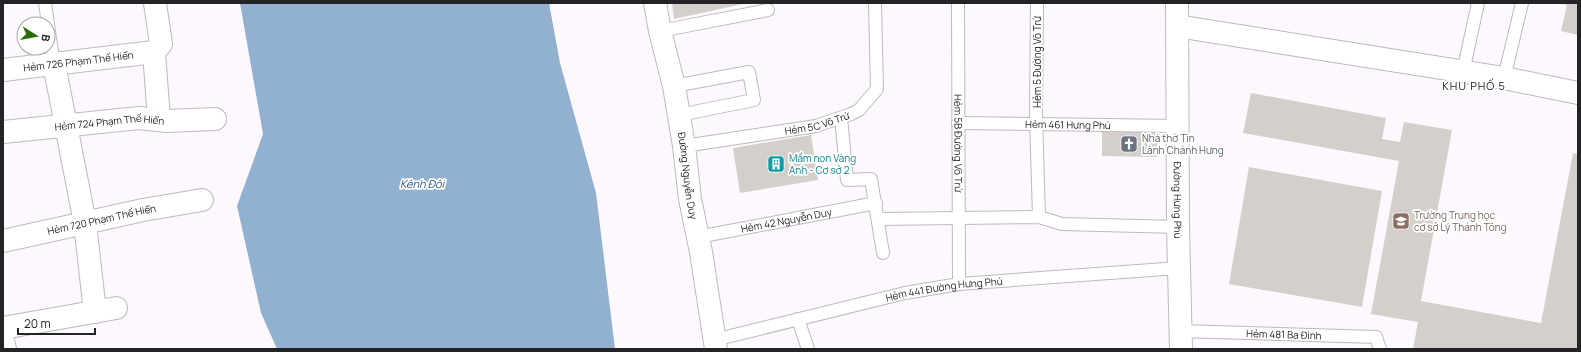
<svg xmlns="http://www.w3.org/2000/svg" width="1581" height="352" font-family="Manrope,sans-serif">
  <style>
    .water { fill: #92b1d0 }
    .building { fill: #d4cfca }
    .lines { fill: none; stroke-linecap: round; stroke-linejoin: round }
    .lane-casing { stroke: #beb9be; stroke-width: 14 }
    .street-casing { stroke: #beb9be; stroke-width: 24 }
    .secondary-casing { stroke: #beb9be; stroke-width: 24 }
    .lane { stroke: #fff; stroke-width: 12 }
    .street { stroke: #fff; stroke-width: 22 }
    .secondary { stroke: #fff; stroke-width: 22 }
    .labels { text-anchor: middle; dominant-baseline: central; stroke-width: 3.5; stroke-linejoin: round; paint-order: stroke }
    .street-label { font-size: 10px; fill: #242325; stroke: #fff }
    .worship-label { font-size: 10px; fill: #5b616d; stroke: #fff; text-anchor: start }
    .culture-label { font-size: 10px; fill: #0d838f; stroke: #fff; text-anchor: start }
    .education-label { font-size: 10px; fill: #785e54; stroke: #fff; text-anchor: start }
    .neighbourhood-label { font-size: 11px; letter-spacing: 1px; fill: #242325; stroke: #fff }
    .water-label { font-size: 11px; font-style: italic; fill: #2d5b85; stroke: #fff }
  </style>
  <rect width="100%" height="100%" fill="#fdf8fd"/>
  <!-- water -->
  <polygon class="water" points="240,3 549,3 560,63 596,193 615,349 277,349 261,313 237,206 263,134"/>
  <!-- building -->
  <g class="building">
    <polygon points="672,3 743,3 743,4 674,19"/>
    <polygon points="1560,3 1578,3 1578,35 1561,31 1567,5"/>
    <polygon points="1251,93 1386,118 1382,139 1400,142 1404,122 1452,130 1421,301 1541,323 1573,153 1578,154 1578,349 1413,349 1418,322 1371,314 1399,161 1243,133"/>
    <polygon points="1102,130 1157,131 1157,157 1102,156"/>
    <polygon points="811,135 818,180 740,193 733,148"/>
    <polygon points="1249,167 1382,191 1362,307 1229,284"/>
  </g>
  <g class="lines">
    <defs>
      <g id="lane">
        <polyline points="45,3 48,24"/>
        <path id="s1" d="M958,3L959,284"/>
        <polyline points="1037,3 1036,117 1039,217"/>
        <polyline points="48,25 54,64"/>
        <polyline points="660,31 768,10"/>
        <polyline points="1463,72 1478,3"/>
        <polyline points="1504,78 1522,3"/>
        <polyline points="674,86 749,72 754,100 679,115"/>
        <polyline points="841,118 847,180 871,179 883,253"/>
        <path id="s2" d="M958,123L1177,126"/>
        <path id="s3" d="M684,146L816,126L851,114L859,110L877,89L875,3"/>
        <polyline points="878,219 1039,217 1062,224 1178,227"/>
        <path id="s4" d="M698,237L876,203"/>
        <polyline points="798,319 808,349"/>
        <path id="s5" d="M1180,331L1376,337L1380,349"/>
        <path id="s6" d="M714,340L905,293L959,284L1179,268"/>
      </g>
      <g id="street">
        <polyline points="155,3 161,44 154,52 159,120"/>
        <polyline points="1177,26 1504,78 1578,93"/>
        <polyline points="54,64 85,223 95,312"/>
        <path id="s7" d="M3,70L154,52"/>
        <path id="s8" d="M3,132L139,118L166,121L215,119"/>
        <path id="s9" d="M3,241L143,210L202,200"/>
        <polyline points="3,328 116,308"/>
      </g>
      <g id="secondary">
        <path id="s10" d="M655,3L660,31L674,86L684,146L690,199L701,252L716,349"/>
        <path id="s11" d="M1177,3L1178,227L1181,349"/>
        <polyline points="3,340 5,349"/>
      </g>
    </defs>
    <!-- lane casing -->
    <use href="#lane" class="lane-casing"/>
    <!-- street casing -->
    <use href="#street" class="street-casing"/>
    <!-- secondary casing -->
    <use href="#secondary" class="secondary-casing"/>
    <!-- lane -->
    <use href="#lane" class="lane"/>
    <!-- street -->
    <use href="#street" class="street"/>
    <!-- secondary -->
    <use href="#secondary" class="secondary"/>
  </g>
  <!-- icons -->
  <defs>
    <symbol id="church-square" viewBox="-11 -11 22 22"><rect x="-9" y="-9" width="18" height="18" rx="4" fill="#6b7280" stroke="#fff"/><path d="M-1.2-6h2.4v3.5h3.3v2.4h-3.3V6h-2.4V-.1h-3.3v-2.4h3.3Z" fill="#fff"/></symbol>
    <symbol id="building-square" viewBox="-11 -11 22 22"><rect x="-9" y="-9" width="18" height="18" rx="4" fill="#0f9aa8" stroke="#fff"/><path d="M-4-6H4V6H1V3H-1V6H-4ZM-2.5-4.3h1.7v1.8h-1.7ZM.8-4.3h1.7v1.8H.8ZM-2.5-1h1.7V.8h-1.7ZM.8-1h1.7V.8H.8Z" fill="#fff"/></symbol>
    <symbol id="school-square" viewBox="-11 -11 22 22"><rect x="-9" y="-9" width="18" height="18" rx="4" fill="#8d6e63" stroke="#fff"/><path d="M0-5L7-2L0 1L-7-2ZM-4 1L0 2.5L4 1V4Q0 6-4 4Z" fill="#fff"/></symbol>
  </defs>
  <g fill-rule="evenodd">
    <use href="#church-square" x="1119" y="134" width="20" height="20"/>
    <use href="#building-square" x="766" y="154" width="20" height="20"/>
    <use href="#school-square" x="1391" y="211" width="20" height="20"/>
  </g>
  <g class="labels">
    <!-- street labels -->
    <g class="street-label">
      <text stroke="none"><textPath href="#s7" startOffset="76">Hẻm 726 Phạm Thế Hiển</textPath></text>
      <text transform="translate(1037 62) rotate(-90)">Hẻm 5 Đường Võ Trứ</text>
      <text stroke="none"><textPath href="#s3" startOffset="135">Hẻm 5C Võ Trứ</textPath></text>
      <text stroke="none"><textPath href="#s8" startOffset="107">Hẻm 724 Phạm Thế Hiển</textPath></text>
      <text stroke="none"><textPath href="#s2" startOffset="110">Hẻm 461 Hưng Phú</textPath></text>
      <text stroke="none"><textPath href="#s1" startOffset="140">Hẻm 5B Đường Võ Trứ</textPath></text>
      <text stroke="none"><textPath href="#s10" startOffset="176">Đường Nguyễn Duy</textPath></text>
      <text stroke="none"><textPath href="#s11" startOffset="197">Đường Hưng Phú</textPath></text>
      <text stroke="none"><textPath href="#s9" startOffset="101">Hẻm 720 Phạm Thế Hiển</textPath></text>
      <text stroke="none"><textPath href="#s4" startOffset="90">Hẻm 42 Nguyễn Duy</textPath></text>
      <text stroke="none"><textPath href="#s6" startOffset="236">Hẻm 441 Đường Hưng Phú</textPath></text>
      <text stroke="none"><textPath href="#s5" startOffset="104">Hẻm 481 Ba Đình</textPath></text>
    </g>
    <!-- worship labels -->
    <g class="worship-label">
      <text x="1142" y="138">Nhà thờ Tin<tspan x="1142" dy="12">Lành Chánh Hưng</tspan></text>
    </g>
    <!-- culture labels -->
    <g class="culture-label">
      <text x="789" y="158">Mầm non Vàng<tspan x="789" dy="12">Anh - Cơ sở 2</tspan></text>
    </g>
    <!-- education labels -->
    <g class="education-label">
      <text x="1414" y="215">Trường Trung học<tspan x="1414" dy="12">cơ sở Lý Thánh Tông</tspan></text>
    </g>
    <!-- neighbourhood labels -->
    <g class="neighbourhood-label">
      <text x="1474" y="85">KHU PHỐ 5</text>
    </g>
    <!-- water labels -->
    <g class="water-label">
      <text x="422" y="183">Kênh Đôi</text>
    </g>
  </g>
  <!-- border -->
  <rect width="1581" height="352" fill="none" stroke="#242325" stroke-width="8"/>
  <!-- north arrow -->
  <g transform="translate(36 36) rotate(101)"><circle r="19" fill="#ffffff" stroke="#a7a7a8"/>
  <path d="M0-3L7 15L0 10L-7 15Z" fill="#286c03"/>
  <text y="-6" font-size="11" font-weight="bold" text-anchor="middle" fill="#242325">B</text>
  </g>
  <!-- scale -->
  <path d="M18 328v6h77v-6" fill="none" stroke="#242325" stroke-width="2"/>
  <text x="24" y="328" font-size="12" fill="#242325" stroke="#ffffff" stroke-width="3" paint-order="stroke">20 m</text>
</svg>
